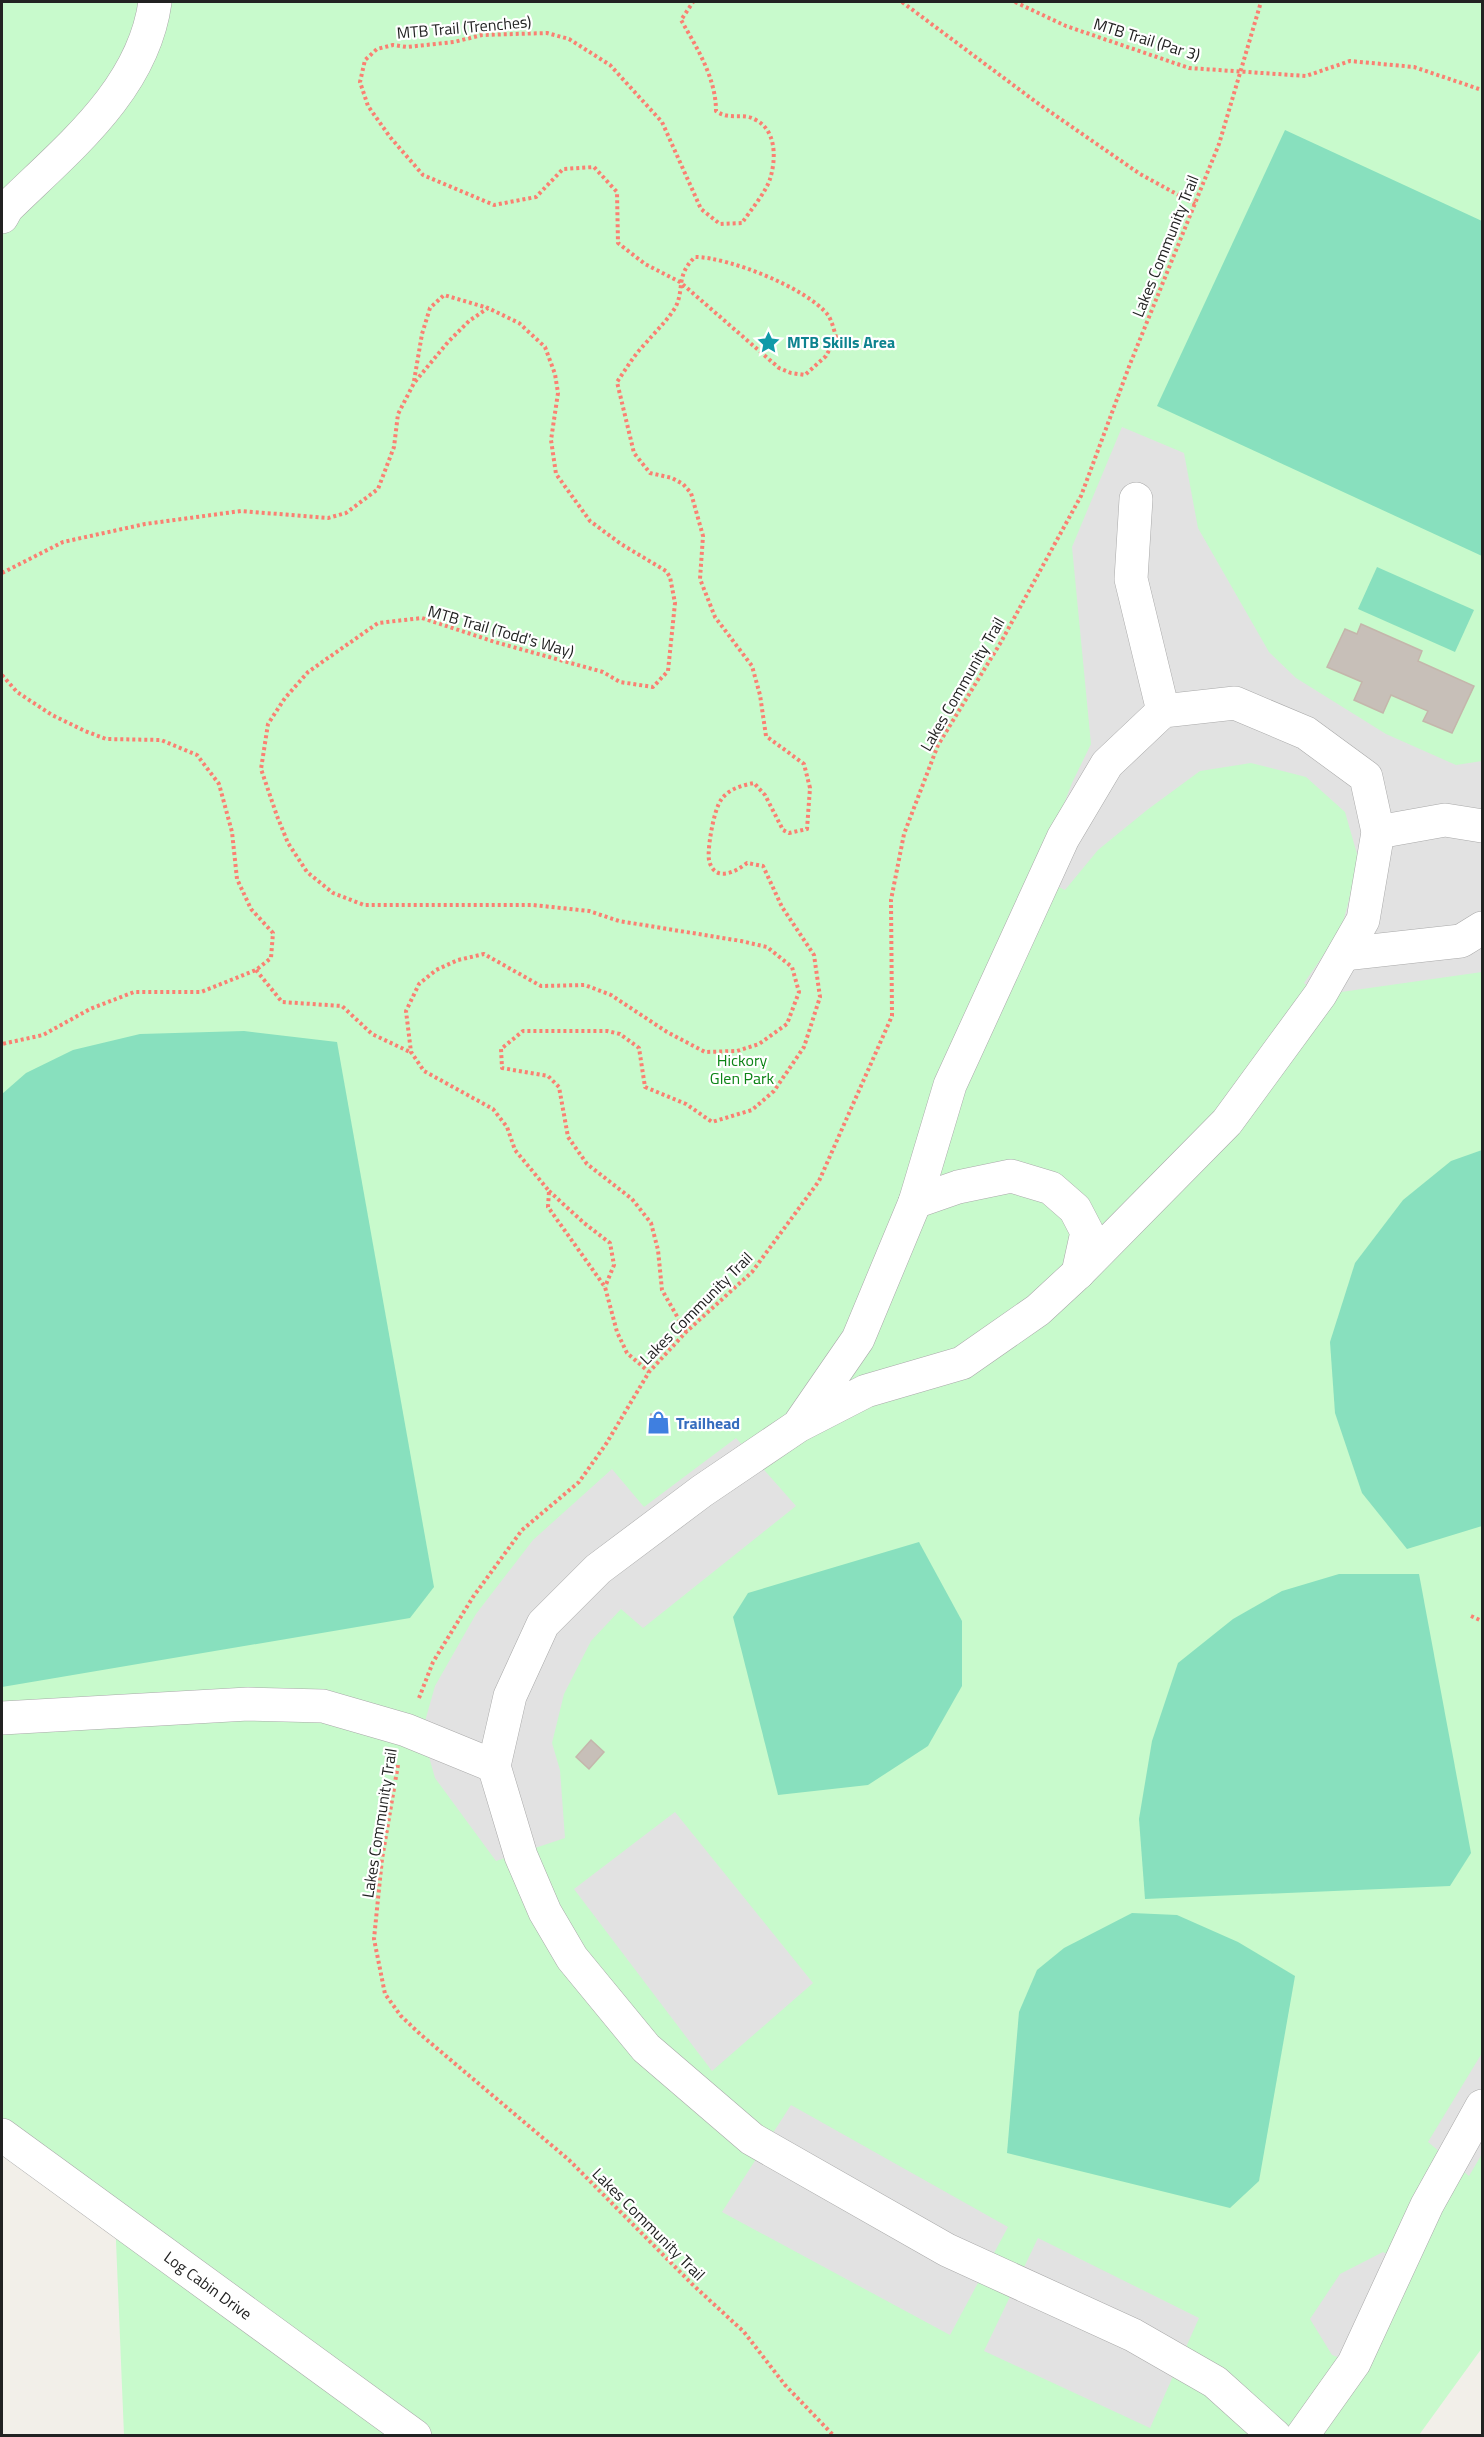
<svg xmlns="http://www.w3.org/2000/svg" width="1484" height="2437" font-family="'Titillium Web',sans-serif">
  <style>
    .park { fill: #c8facc }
    .pitch { fill: #88e0be }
    .parking { fill: #e2e2e2 }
    .building { fill: #c7bfb8; stroke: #c4b6ab; stroke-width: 1.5 }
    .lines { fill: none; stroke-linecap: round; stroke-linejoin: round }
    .minor-casing { stroke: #a9a9a9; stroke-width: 34 }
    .path { stroke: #fa8072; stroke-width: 4; stroke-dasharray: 3 3; stroke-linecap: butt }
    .minor { stroke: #fff; stroke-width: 33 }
    .labels { text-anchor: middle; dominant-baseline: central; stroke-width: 4.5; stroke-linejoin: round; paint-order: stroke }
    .street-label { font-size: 16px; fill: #222; stroke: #fff }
    .culture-label { font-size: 16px; font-weight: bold; fill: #0d838f; stroke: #fff; text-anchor: start }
    .park-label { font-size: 16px; fill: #0c8416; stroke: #fff }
    .shop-label { font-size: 16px; font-weight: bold; fill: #366cbe; stroke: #fff; text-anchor: start }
  </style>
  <rect width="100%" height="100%" fill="#f2efe9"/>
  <!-- park -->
  <polygon class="park" points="2,2 1482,2 1482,2348 1419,2435 124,2435 115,2217 2,2137"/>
  <!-- pitch -->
  <g class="pitch">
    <polygon points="1285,130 1482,221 1482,556 1157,406"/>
    <polygon points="1377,567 1474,610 1455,652 1358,609"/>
    <polygon points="244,1031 337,1042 434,1587 410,1618 2,1687 2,1094 26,1073 73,1050 140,1034"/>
    <polygon points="1482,1150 1482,1526 1407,1549 1362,1493 1335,1413 1330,1342 1355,1263 1403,1200 1451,1161"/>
    <polygon points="919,1542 962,1621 962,1686 928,1746 868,1785 778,1795 733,1617 748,1593"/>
    <polygon points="1339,1574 1419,1574 1471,1853 1450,1886 1145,1899 1139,1819 1152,1741 1178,1663 1233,1619 1282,1591"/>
    <polygon points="1132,1913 1177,1915 1238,1942 1295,1976 1259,2181 1230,2208 1007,2153 1019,2012 1037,1970 1064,1948"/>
  </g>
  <!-- parking -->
  <g class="parking">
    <polygon points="1122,427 1184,453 1198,528 1269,652 1296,678 1386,734 1456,765 1482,761 1482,972 1320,995 1304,983 1341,930 1359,861 1345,812 1306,777 1251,763 1200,771 1147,810 1098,850 1065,890 1036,876 1072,783 1091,744 1072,547"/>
    <polygon points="736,1438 796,1506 643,1628 621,1609 591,1641 564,1694 552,1743 560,1770 565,1838 496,1861 435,1778 422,1732 435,1686 476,1614 533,1540 612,1469 644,1507"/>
    <polygon points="675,1812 813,1983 712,2071 574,1889"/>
    <polygon points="1482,2053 1482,2154 1469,2176 1428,2142"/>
    <polygon points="791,2105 1008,2227 950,2335 722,2212"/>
    <polygon points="1038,2238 1199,2318 1150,2428 984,2351"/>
    <polygon points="1383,2252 1401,2262 1354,2363 1332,2355 1310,2319 1340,2274"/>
  </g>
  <!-- building -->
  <g class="building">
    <polygon points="1361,624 1422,651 1418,661 1474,686 1452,733 1423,721 1428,711 1391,695 1383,713 1354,700 1362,682 1327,667 1345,629 1357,634"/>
    <polygon points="651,1414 669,1419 665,1431 648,1427"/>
    <polygon points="591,1740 604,1752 589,1769 576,1757"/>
  </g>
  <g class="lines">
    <defs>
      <g id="minor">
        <path d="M2,217L7,208C67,149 143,90 155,2"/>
        <polyline points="1136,499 1131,579 1163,711"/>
        <polyline points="1378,832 1445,820 1482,826"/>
        <polyline points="1344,954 1461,941 1482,928"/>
        <polyline points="915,1202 958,1187 1011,1176 1051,1188 1075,1209 1087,1232 1078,1273"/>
        <polyline points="798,1426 858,1339 915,1202 950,1085 1063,838 1107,764 1163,711 1235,703 1306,733 1366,777 1378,832 1363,920 1320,995 1227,1122 1078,1273 1038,1310 962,1363 866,1391 798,1426 702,1491 598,1569 543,1624 510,1696 494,1766 521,1856 545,1912 572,1958 646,2048 752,2139 947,2250 1133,2335 1215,2382 1275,2436"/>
        <polyline points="2,1718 248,1704 323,1706 406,1730 494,1766"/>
        <path id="s1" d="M2,2135L415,2436"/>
        <polyline points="1302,2436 1354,2363 1427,2205 1482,2106"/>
      </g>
    </defs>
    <!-- minor casing -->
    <use href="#minor" class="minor-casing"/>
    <!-- path -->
    <g class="path">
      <polyline points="902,2 1036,102 1140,174 1195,204"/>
      <polyline points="1015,2 1066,26 1189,68 1306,76 1350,61 1414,67 1482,90"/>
      <polyline points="414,381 422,334 430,308 444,295 488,308"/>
      <polyline points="2,573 63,542 145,524 241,511 328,518 346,513 378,489 394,447 398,414 414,383 448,342 469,321 488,308 519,323 545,347 555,374 558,393 551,440 556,474 590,521 621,544 666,571 670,577 675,603 668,671 653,687 620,682 603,672 495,642 422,618 378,623 308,672 285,698 268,724 261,769 277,816 288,843 307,872 333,893 364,905 533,905 589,911 619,921 741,941 767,947 792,967 799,992 787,1024 759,1044 737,1051 705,1052 667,1032 611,995 585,985 541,986 484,954 458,960 436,970 419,984 406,1011 411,1052 424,1071 493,1109 507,1127 515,1150 549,1191 548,1207 605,1287 617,1332 627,1353 649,1372"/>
      <polyline points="2,675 17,692 52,715 85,731 106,739 161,740 197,755 219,784 232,832 237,879 251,909 273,933 271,958 256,970 201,992 134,992 90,1009 43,1035 2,1044"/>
      <polyline points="256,970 282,1002 342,1006 372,1034 410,1052"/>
      <polyline points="549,1191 584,1223 610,1243 614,1265 605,1287"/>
      <path d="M686,1332L662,1290L658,1250L651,1223L632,1199L587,1164L568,1137L559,1087L548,1076L502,1068L501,1049L523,1031H607L620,1034L639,1048L645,1087L686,1104L712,1122L752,1110L774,1091L804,1047L820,997L814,955L782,907L763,866L747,863C736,872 714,883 709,860C707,849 714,809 721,800C728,789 743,785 754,783L765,795L783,830L789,833L807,829L810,788L804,764L766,736L760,695L752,666L715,617L700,579L703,536L691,493L683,484L672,478L650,473L634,453L617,382C626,369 634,355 645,344C655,332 666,322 675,308C685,290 675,276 695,257C728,257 807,288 828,315C832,321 834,330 836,337L826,356L805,375L791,373L779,368L680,282L645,264L618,243L617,192L594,167L563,169L536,197L494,205L423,175L390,137L368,106L360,82L365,60L377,49L393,45L407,47L454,42L482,35L547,33L569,39L610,65L662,122L701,209L720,224L742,223C750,211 766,192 770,179C776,160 777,131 756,120C743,112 730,121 716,111C716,78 697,48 681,20L693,2"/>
      <polyline points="1471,1616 1482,1621"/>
      <polyline points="419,1698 433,1662 473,1597 522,1530 579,1482 606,1444 649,1372 686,1332 752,1272 819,1181 892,1016 891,900 904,834 938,745 1001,642 1081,496 1130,364 1219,144 1261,2"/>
      <polyline points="398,1765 382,1859 374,1939 385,1994 401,2016 420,2034 569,2160 692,2284 744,2332 785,2385 834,2436"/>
    </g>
    <!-- minor -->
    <use href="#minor" class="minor"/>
  </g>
  <!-- icons -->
  <defs>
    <symbol id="sight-bare" viewBox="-9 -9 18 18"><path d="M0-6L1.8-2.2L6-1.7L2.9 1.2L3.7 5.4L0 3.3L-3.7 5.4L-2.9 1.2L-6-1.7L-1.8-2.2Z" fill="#0f9aa8" stroke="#fff" stroke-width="2.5" paint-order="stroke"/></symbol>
    <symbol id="shop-bare" viewBox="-9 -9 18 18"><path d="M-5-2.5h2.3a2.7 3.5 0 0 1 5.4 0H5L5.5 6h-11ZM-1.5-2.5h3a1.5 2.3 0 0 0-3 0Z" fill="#3f7fe0" stroke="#fff" stroke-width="2.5" paint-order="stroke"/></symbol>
  </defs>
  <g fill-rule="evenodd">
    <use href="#sight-bare" x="752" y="326" width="33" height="33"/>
    <use href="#shop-bare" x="642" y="1406" width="33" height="33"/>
  </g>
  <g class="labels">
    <!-- street labels -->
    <g class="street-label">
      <text transform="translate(464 27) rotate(-5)">MTB Trail (Trenches)</text>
      <text transform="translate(1147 39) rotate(17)">MTB Trail (Par 3)</text>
      <text transform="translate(1165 246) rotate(-68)">Lakes Community Trail</text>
      <text transform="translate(501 631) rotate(16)">MTB Trail (Todd's Way)</text>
      <text transform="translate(962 684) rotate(-60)">Lakes Community Trail</text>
      <text transform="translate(696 1308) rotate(-45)">Lakes Community Trail</text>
      <text transform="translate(379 1823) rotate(-81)">Lakes Community Trail</text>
      <text transform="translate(649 2224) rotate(45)">Lakes Community Trail</text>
      <text stroke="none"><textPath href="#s1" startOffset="255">Log Cabin Drive</textPath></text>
    </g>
    <!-- culture labels -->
    <g class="culture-label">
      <text x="787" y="342">MTB Skills Area</text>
    </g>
    <!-- park labels -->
    <g class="park-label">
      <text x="742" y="1060">Hickory<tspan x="742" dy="18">Glen Park</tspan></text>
    </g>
    <!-- shop labels -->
    <g class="shop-label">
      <text x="676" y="1423">Trailhead</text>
    </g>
  </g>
  <!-- border -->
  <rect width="1484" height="2437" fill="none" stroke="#222222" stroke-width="6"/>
</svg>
